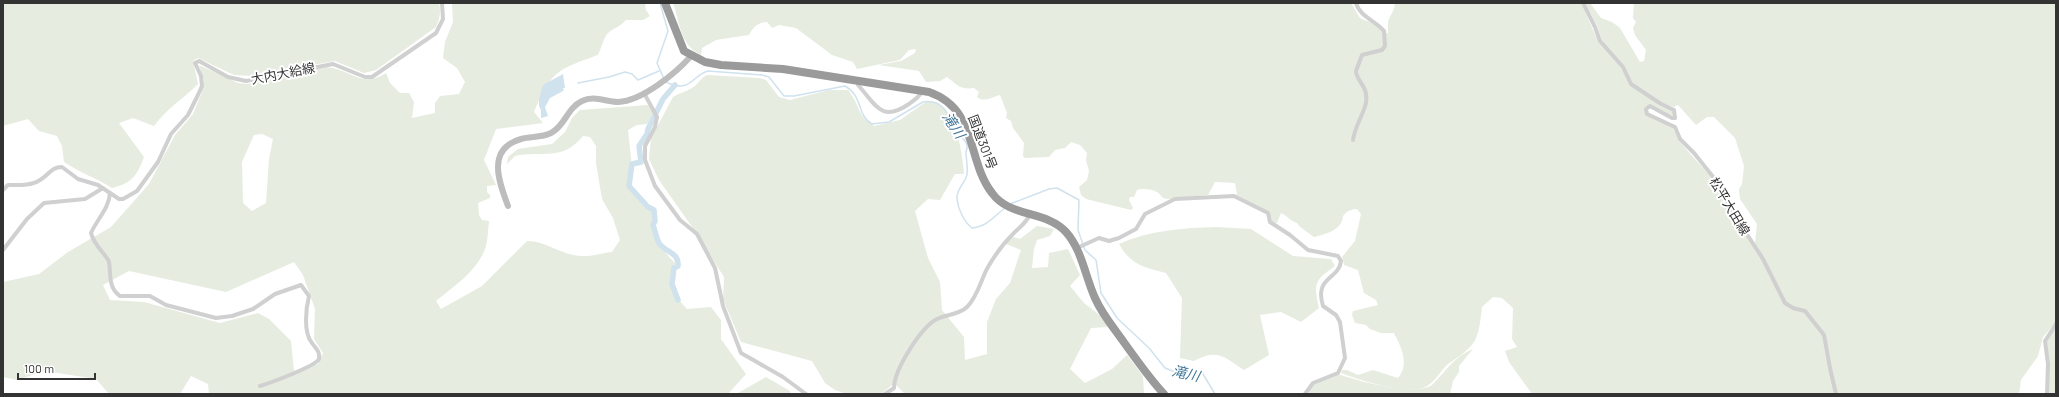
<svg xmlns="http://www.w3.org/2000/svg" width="2059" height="397" font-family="Barlow,'Noto Sans JP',sans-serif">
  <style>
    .green { fill: #e6ecdf; fill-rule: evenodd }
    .water { fill: #cfe2ee }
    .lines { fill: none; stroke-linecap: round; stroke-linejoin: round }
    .stream { stroke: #cfe2ee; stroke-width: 1.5 }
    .canal { stroke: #cfe2ee; stroke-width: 5.5 }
    .street { stroke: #d0d0d0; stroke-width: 4 }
    .secondary { stroke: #bdbdbd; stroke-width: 6 }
    .highway { stroke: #9a9a9a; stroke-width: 8 }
    .labels { text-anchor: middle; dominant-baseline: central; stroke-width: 4; stroke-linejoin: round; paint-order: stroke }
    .street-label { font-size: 13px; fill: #333; stroke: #fff }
    .water-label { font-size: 14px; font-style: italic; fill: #3f7597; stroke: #fff }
  </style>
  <rect width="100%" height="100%" fill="#fff"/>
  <!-- green -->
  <g class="green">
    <path d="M3,3H439C441,12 440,18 436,27L376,70L364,73L335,61L253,76L234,75L198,58L193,61L198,84C183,99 166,109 154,126L133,118L119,123L144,157C137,176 132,183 112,188C97,178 80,173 64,162L62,146L57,136L39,131L28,119L3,126Z"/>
    <path d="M452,3H645L646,10L650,16L643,20H626C620,27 613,28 607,34C603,40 601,49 598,55C556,70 552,71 534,112L543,123L496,129L484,160L496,185L487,186V192L490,195V198L478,203L479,215L482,220L489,221C488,229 488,238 486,246C479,270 454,286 436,301L441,309L482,286L527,241C546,241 561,255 581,256C591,257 602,253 612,252L620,240L613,218L602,199L596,163V146L590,137L583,136C562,162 542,150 515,156L507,164L508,157L518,149L552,144L565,132L572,118L580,110L648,105L653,113L647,124L637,125L628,130L632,167L629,186C635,201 662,211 652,226C658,241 663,252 675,263C668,279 675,298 687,309L711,307L721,320V339L746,374L728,394H209L208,384L191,376L180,394H109L96,379L45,371L17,380L3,377V282L39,274L68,252L111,227L149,184L175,135L193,114L202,92L204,80L199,65L238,83L247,84L326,67C351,69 361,89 386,73L390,83L400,93H409L414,102L412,118L435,113V103L440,96L459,94L465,82L457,68L443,58L445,42L453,22ZM262,134L273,139L269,159L266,203L252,211L243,203L242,162L254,135ZM294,262L303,275L315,309L314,339L323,353L318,364L294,371L291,341L269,319L258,313L220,323L144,302L110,300L103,285L129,271L226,292Z"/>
    <path d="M673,3H1351L1360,18C1371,24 1376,21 1384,34L1388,33V21L1394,9L1395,3H1581L1598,41L1622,67L1629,82L1660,106L1673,111L1674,115H1669L1652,105L1645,113L1672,126L1679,141L1717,184L1727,206L1754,244L1785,303L1802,310L1823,335L1836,394H1532L1509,362L1505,351L1517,347L1512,339L1513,308L1502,298L1493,297L1482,307C1480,321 1480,339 1468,349C1462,355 1455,359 1448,364C1441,370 1436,381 1427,386C1411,397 1359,380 1341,373L1342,370H1347L1358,375L1373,370L1398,378C1410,364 1401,347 1394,333H1381L1370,329L1366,325L1355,323L1352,315L1353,311L1378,305L1376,300L1364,293L1358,270L1344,265L1342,257L1355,241L1361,214L1357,209C1351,209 1347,211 1343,216C1342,230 1326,234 1314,237L1300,227L1297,223C1290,221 1288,216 1281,213L1277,223L1271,222L1269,213L1237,195L1235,183L1215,182L1208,195L1168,199C1161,199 1162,195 1157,192C1152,189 1142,188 1137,190L1134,197H1130L1129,200L1133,208L1131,210L1086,199L1081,195L1079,187L1087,180L1089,171L1086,160L1087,153L1080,145L1071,142L1065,148L1055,150L1049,157L1025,158L1023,156L1024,143L1013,128L1011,121L1006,118L1007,113L1000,95C992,97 984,103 977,97L979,92L974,88C960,90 956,84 947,77L940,81L926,82L919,71L879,65L901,61L915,53L916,49L909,50L900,60L857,69L853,62L832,55L796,28L779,25L772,28L767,22C758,22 753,27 749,35L716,40L702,48L701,55C680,45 680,23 673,3Z"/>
    <polygon points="1585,3 1590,3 1601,18 1612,22 1620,28 1640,62 1644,61 1646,50 1635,35 1633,28 1636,22 1633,18 1634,3 2056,3 2056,322 2043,337 2038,356 2021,380 2019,394 1837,394 1825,335 1808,314 1788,305 1755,243 1757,224 1740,199 1739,189 1742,184 1744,166 1735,138 1714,117 1707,117 1696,125 1678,105 1674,107 1663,104 1632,83 1602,40 1597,25"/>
    <path d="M707,75L759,78L766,80L779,97L790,100L829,90H848C860,105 857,116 874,126L900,120L927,101C932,102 938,103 942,106C957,118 963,157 964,174H955L940,200L928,199L915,211L928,258L940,282L942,310L964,337L965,360L987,354V322L996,299L1010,283L1021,250L1006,244L1013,237L1020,239L1037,226L1054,229L1050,236L1037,240L1034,249L1032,268L1048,267L1049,253L1068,249L1080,275L1070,286L1084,303L1106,320L1107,327L1091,328L1070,369L1085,383L1112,369L1127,355L1143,376L1144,394H905L897,386L892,385L881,394H847L835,390L825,383L812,361L741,342L723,299L724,277L695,231L659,180L649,159L651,138L673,97C679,93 686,92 692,88C698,85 700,78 707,75Z"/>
    <path d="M1216,227L1251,229L1293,256L1331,259L1335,266C1315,280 1313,283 1319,308L1301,322L1281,312L1260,315L1269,355L1244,370C1224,357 1218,348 1194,361L1180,358L1182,298L1166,273C1143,267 1131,265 1119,244C1150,230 1183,228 1216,227Z"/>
    <polygon points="2056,326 2056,394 2048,394 2047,340"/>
    <path d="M1473,349L1459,366V372L1453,381L1450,394H1308L1313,385L1338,374C1358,381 1415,397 1432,385C1445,372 1455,356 1473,349Z"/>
    <polygon points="766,377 790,391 790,394 736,394"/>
  </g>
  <!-- water -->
  <polygon class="water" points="563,74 565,88 562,88 564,89 563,91 550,98 545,107 548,116 541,118 541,110 539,106 539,100 543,85"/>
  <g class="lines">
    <!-- stream -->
    <g class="stream">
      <polyline points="660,3 668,31 657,63 664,79"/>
      <path d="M666,82C691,94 692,75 708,71L762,75L769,77L784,96H794L845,86C863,96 857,116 872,124L889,122L923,102C945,98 950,119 958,134C961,138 967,140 967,146C968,148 966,150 966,152C966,159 968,166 967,174C966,183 956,188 957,199C958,209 964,222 972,228C987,227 994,216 1005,208"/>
      <polyline points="578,83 609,77 625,72 632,74 638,80 659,71"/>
      <polyline points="1010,204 1049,189 1057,188 1079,200 1078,230 1085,250 1096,260 1101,293 1117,318 1149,348 1165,368 1183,375 1197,372 1203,374 1215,394"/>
    </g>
    <!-- canal -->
    <path class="canal" d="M675,85L663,99L648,129L647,134L639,146L641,162L632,164L629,186L648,207L654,210L655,221L653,225C655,230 656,237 659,243C666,253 679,252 678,266L674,268L672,284L678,300"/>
    <!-- street -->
    <g class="street">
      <polyline points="1583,3 1595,27 1600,41 1623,67 1631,84 1661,104 1674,110 1675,118 1672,118 1650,106 1646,109 1647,114 1675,127 1680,139 1694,153 1718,183 1728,205 1763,259 1785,303 1793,308 1805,311 1824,335 1830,368 1836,394"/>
      <path d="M857,81L858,85C876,105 881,123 909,104C914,100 920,97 922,91"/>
      <polyline points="644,93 657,117 655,127 645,146 645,160 655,186 680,220 697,234 715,268 723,306 741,353 783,377 806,394"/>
      <path d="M1353,140C1355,123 1369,108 1366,94C1365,85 1356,79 1356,71L1362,55L1382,50L1385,46L1384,31C1375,20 1360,17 1356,3"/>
      <path d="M3,190L8,185C19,185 31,186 40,180C49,175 51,167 62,167L78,179L98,185L119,199H123L137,191L158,162L171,134L188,115L198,95L202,86L201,76L195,63L199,61L228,77L246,81L333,64L365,77H372L436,33L443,19L442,3"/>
      <path d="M110,193C109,209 97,219 91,233C94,246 107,255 109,262C111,274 108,288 120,296H150L166,305L216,318L232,316L253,309L275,294L301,285L309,296C306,308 303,332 312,343C316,349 320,351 319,359C316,366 270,383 260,386"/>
      <path d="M1077,248L1099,238L1109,241L1119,238L1136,229L1145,214L1175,199L1234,196L1268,213L1270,222L1290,235L1308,250L1338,256L1341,261C1339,280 1314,276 1323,306L1336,315L1340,322L1345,358L1338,373L1313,383L1305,394"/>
      <polyline points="3,250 27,219 44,203 85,199 103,188"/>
      <path d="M885,394L894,388C894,370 921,327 937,319C947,314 959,315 967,307C978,296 981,279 988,267C995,255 1003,244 1012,235C1018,228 1027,223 1030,214"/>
      <polyline points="2047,394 2048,364 2045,341 2056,324"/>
    </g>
    <!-- secondary -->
    <path class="secondary" d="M508,206C499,182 486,149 521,139C531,136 541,138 551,133C565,126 567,108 582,101C594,95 606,102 618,102C642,101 676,73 691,56"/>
    <!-- highway -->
    <path class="highway" d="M665,3L684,51L705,62L721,65L783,69L929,92C978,109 966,159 992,193C1010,218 1046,210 1066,232C1082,250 1085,276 1095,298C1102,314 1113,327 1123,341C1136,359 1149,378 1164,394"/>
  </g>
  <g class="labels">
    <!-- street labels -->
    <g class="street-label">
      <text transform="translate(283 73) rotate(-11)">大内大給線</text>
      <text transform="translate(983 142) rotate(69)">国道301号</text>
      <text transform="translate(1730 206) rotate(59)">松平大田線</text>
    </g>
    <!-- water labels -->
    <g class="water-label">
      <text transform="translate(954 125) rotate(57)">滝川</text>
      <text transform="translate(1186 373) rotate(13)">滝川</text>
    </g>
  </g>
  <!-- border -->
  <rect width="2059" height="397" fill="none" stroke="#333333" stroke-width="8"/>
  <!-- scale -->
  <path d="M18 373v6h77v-6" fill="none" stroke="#333333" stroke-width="2"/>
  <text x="24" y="373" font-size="12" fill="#333333" stroke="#ffffff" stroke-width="3" paint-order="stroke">100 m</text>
</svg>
